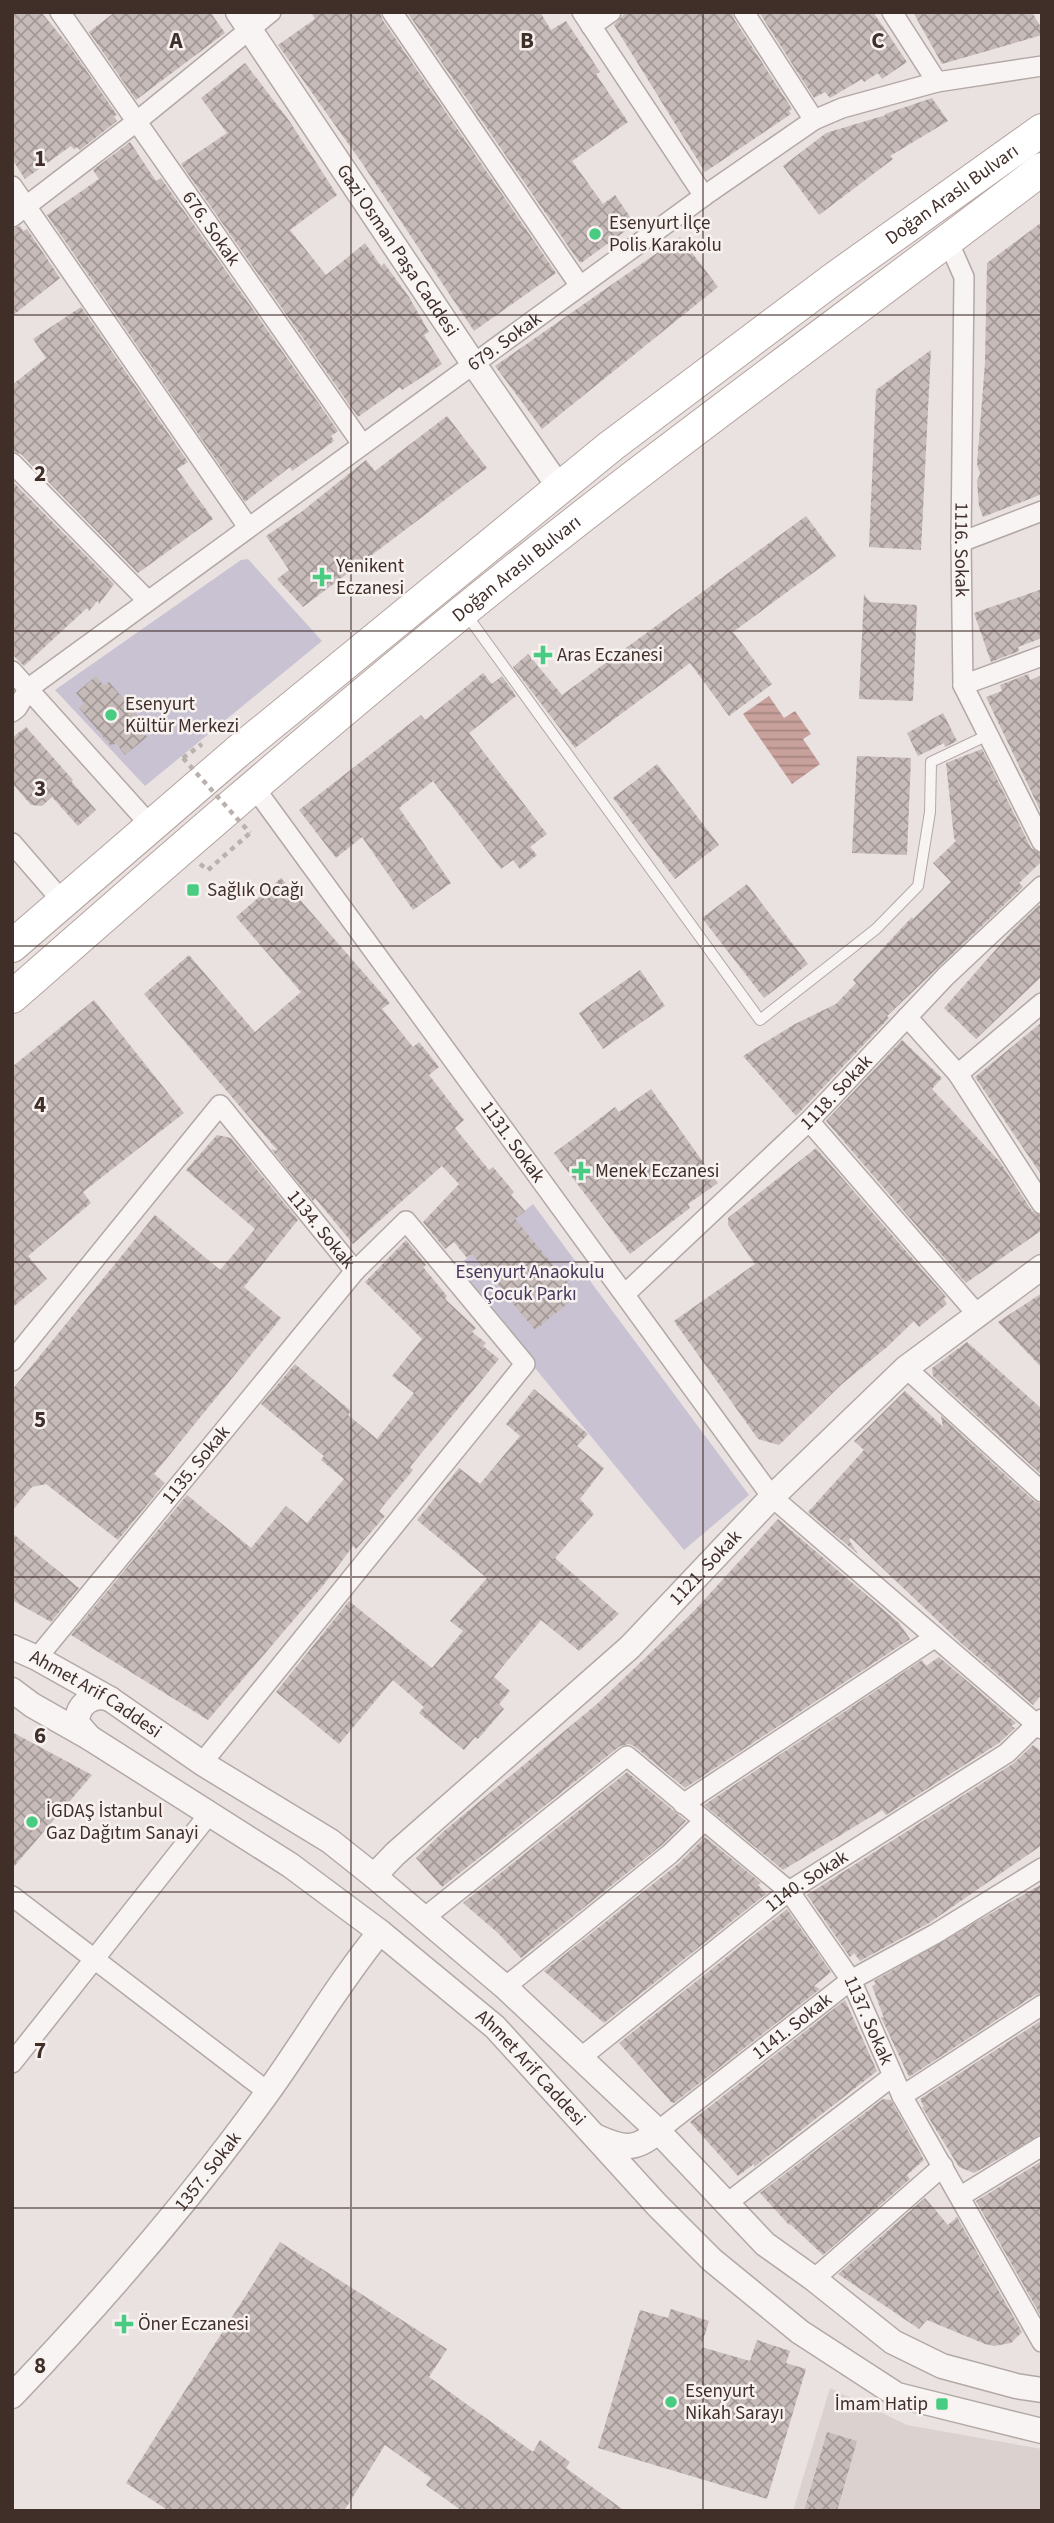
<svg xmlns="http://www.w3.org/2000/svg" width="1054" height="2523" font-family="'Source Sans 3',sans-serif">
  <style>
    .built { fill: #dbd1cf }
    .park { fill: #c8c2d3 }
    .water { fill: url(#water-rules) }
    .building { fill: url(#building-cross-hatch) }
    .lines { fill: none; stroke-linecap: round; stroke-linejoin: round }
    .service-casing { stroke: #b3a8a5; stroke-width: 12 }
    .minor-casing { stroke: #b3a8a5; stroke-width: 22 }
    .tertiary-casing { stroke: #b3a8a5; stroke-width: 27 }
    .primary-casing { stroke: #b5a4a0; stroke-width: 34 }
    .path { stroke: #b9b1ae; stroke-width: 4.5; stroke-dasharray: 5 5; stroke-linecap: butt }
    .service { stroke: #f7f4f3; stroke-width: 10 }
    .minor { stroke: #f7f4f3; stroke-width: 19 }
    .tertiary { stroke: #f7f4f3; stroke-width: 24 }
    .primary { stroke: #fff; stroke-width: 32 }
    .path-bridge { stroke: #b9b1ae; stroke-width: 4.5; stroke-dasharray: 5 5; stroke-linecap: butt }
    .grid { fill: none; stroke: #402e29; stroke-width: 2; stroke-opacity: 0.55 }
    .poi-dot { fill: #47cc82; stroke: #f7f1f0; stroke-width: 2.5 }
    .labels { text-anchor: middle; dominant-baseline: central; stroke-width: 5; stroke-linejoin: round; paint-order: stroke }
    .street-label { font-size: 19px; fill: #402e29; stroke: #f7f1f0 }
    .poi-label { font-size: 19px; fill: #402e29; stroke: #f7f1f0; text-anchor: start }
    .park-label { font-size: 19px; fill: #46375c; stroke: #f7f1f0 }
    .grid-label { font-size: 23px; text-anchor: middle; font-weight: bold; fill: #402e29; stroke: #f7f1f0; stroke-width: 5; stroke-linejoin: round; paint-order: stroke }
  </style>
  <defs>
    <pattern id="water-rules" width="6" height="5" patternUnits="userSpaceOnUse" patternTransform="scale(1.75)"><rect width="6" height="5" fill="#c9a19c"/><path d="M0 2.5h6" fill="none" stroke="#a5847f"/></pattern>
    <pattern id="building-cross-hatch" width="8" height="8" patternUnits="userSpaceOnUse" patternTransform="scale(1.75)"><rect width="8" height="8" fill="#c6bbb8"/><path d="M0 0l8 8M0 8l8-8" fill="none" stroke="#a29896"/></pattern>
  </defs>
  <rect width="100%" height="100%" fill="#e9e2e0"/>
  <!-- built -->
  <polygon class="built" points="830,2388 907,2425 1042,2449 1042,2511 793,2511"/>
  <!-- park -->
  <g class="park">
    <polygon points="248,559 322,641 145,786 55,690 241,560"/>
    <polygon points="533,1204 749,1495 684,1550 454,1269"/>
  </g>
  <!-- water -->
  <polygon class="water" points="769,696 784,718 795,711 811,734 803,739 820,764 792,784 743,714"/>
  <!-- building -->
  <g class="building">
    <polygon points="12,12 41,12 70,47 117,115 114,116 117,121 80,150 77,147 74,149 71,146 25,179 12,159"/>
    <polygon points="115,12 210,12 225,33 136,100 89,32"/>
    <polygon points="311,12 380,12 382,19 556,273 474,331 362,163 278,45 315,19"/>
    <polygon points="407,12 540,12 551,30 566,21 600,72 596,74 628,122 572,161 603,204 615,195 635,224 581,263 577,259"/>
    <polygon points="626,12 732,12 734,19 792,109 789,111 791,114 705,172 614,25"/>
    <polygon points="759,12 873,12 907,62 882,79 878,73 864,82 862,79 830,98 825,92 814,98"/>
    <polygon points="913,12 1032,12 1042,29 1042,35 942,64"/>
    <polygon points="245,63 290,122 337,195 290,230 326,275 365,243 381,266 384,263 409,297 429,332 424,335 442,364 402,390 400,387 358,417 181,164 227,133 201,98"/>
    <polygon points="932,98 948,121 890,156 893,159 819,215 783,166 826,133 886,115 885,114"/>
    <polygon points="130,142 156,181 161,178 338,431 331,436 334,441 292,471 290,467 245,502 47,215 99,179 93,170"/>
    <polygon points="1042,222 1042,494 983,517 979,506 977,481 980,474 977,464 985,363 987,263"/>
    <polygon points="20,226 23,231 27,229 60,278 12,316 12,229"/>
    <polygon points="680,237 718,287 542,429 495,366"/>
    <polygon points="81,307 188,462 177,469 213,519 138,573 21,454 12,451 12,385 46,358 33,339"/>
    <polygon points="931,350 921,550 869,547 876,390"/>
    <polygon points="447,416 487,468 303,607 277,579 289,570 266,536 300,513 366,460 375,471"/>
    <polygon points="12,481 114,584 99,604 98,600 89,611 87,608 24,666 12,654"/>
    <polygon points="806,516 836,556 733,632 772,684 729,716 690,663 575,748 513,667 528,654 562,695"/>
    <polygon points="1042,589 1042,638 1018,647 1019,651 991,662 974,613"/>
    <polygon points="864,594 870,602 917,605 913,701 859,699"/>
    <polygon points="483,673 492,684 502,676 516,696 469,733 547,834 530,847 537,855 520,869 513,860 501,869 433,781 399,808 451,883 413,910 362,837 336,858 299,810 421,715 425,720"/>
    <polygon points="1028,674 1030,680 1042,675 1042,814 986,697 1002,691 1000,685"/>
    <polygon points="96,676 104,686 109,682 143,722 138,726 147,737 125,755 116,743 111,746 79,708 84,703 76,693"/>
    <polygon points="943,713 957,741 945,747 944,743 918,756 907,733"/>
    <polygon points="26,727 73,780 71,781 96,810 78,826 52,797 42,806 31,805 12,783 12,738"/>
    <polygon points="982,749 1031,848 1042,854 1042,861 1019,883 1023,887 887,1016 889,1018 796,1116 743,1056 795,1024 836,1004 856,983 853,980 912,917 913,919 951,882 933,863 956,841 954,838 946,763"/>
    <polygon points="857,756 911,758 907,855 852,853"/>
    <polygon points="657,764 719,845 675,879 613,798"/>
    <polygon points="281,878 390,1003 382,1009 413,1047 419,1042 439,1067 429,1075 464,1120 455,1128 489,1170 493,1167 514,1192 511,1195 525,1211 515,1219 578,1295 535,1330 472,1254 467,1258 454,1242 445,1249 423,1222 459,1184 442,1166 353,1244 315,1198 313,1201 271,1149 278,1151 144,994 189,955 255,1032 301,992 236,917"/>
    <polygon points="747,884 808,964 764,998 702,918"/>
    <polygon points="1039,905 1042,908 1042,976 976,1039 944,1008 1015,928"/>
    <polygon points="640,970 665,1006 603,1049 579,1013"/>
    <polygon points="94,1000 184,1113 83,1192 91,1203 28,1256 47,1279 12,1308 12,1067"/>
    <polygon points="1042,1022 1042,1176 975,1077"/>
    <polygon points="902,1040 942,1078 932,1089 1000,1162 1032,1211 1042,1216 1042,1230 966,1283 826,1121"/>
    <polygon points="651,1089 718,1183 688,1204 690,1208 630,1254 554,1153 615,1107 619,1112"/>
    <polygon points="217,1135 231,1138 298,1220 244,1287 281,1318 154,1474 165,1483 118,1540 46,1484 32,1487 12,1511 12,1390 155,1215 220,1270 255,1229 186,1170"/>
    <polygon points="816,1148 946,1297 944,1299 947,1304 919,1327 914,1321 887,1347 842,1384 779,1445 758,1439 674,1321 755,1264 728,1225 728,1218"/>
    <polygon points="406,1240 426,1265 423,1267 447,1296 445,1299 476,1328 472,1332 486,1343 483,1346 499,1359 410,1467 413,1470 379,1511 385,1516 356,1549 353,1546 326,1582 208,1720 71,1635 187,1495 251,1548 286,1506 307,1523 344,1479 321,1460 324,1456 261,1404 295,1364 351,1411 348,1415 377,1439 414,1393 392,1376 422,1339 365,1282"/>
    <polygon points="1042,1293 1042,1368 998,1322"/>
    <polygon points="967,1342 1042,1409 1042,1475 933,1376 932,1368"/>
    <polygon points="534,1389 588,1434 577,1446 604,1468 580,1499 594,1514 555,1558 619,1614 579,1651 541,1620 494,1677 510,1691 499,1704 504,1709 478,1739 475,1737 464,1750 419,1713 424,1707 393,1680 339,1744 276,1692 349,1601 432,1668 463,1631 450,1621 487,1578 417,1520 459,1468 480,1484 520,1436 506,1424"/>
    <polygon points="905,1391 943,1427 941,1416 1034,1501 1042,1504 1042,1694 1033,1705 961,1643 851,1538 849,1540 858,1554 808,1512 864,1450 854,1441"/>
    <polygon points="778,1519 899,1623 910,1639 685,1788 634,1746 629,1744 620,1746 442,1887 416,1858 444,1831 597,1704 694,1611"/>
    <polygon points="12,1533 79,1588 51,1622 12,1600"/>
    <polygon points="939,1657 1016,1723 1011,1726 1015,1728 999,1743 886,1815 882,1810 783,1870 704,1805 922,1660 926,1666"/>
    <polygon points="12,1732 92,1775 12,1869"/>
    <polygon points="1033,1745 1042,1752 1042,1845 929,1923 860,1961 854,1953 850,1957 807,1895 1014,1763"/>
    <polygon points="627,1772 686,1821 662,1845 521,1958 498,1933 463,1903"/>
    <polygon points="705,1837 761,1883 758,1885 766,1894 604,2023 544,1971 678,1864"/>
    <polygon points="1042,1884 1042,1993 1035,1995 909,2077 881,2017 884,2018 872,1986 876,1984 874,1981"/>
    <polygon points="787,1909 831,1972 814,1986 820,1989 674,2103 671,2102 619,2043"/>
    <polygon points="845,2000 877,2071 754,2167 754,2164 738,2176 690,2122"/>
    <polygon points="1042,2020 1042,2134 974,2173 959,2167 922,2107 924,2107 920,2099"/>
    <polygon points="883,2099 891,2100 924,2160 907,2175 910,2179 823,2255 790,2224 789,2225 760,2193"/>
    <polygon points="1042,2161 1042,2315 1041,2316 976,2201"/>
    <polygon points="925,2198 948,2225 957,2217 1022,2332 1011,2343 994,2346 985,2344 927,2320 919,2329 838,2274"/>
    <polygon points="280,2242 447,2349 429,2377 533,2452 540,2440 570,2462 566,2468 625,2511 462,2511 426,2485 431,2478 385,2445 344,2511 169,2511 126,2483"/>
    <polygon points="671,2309 709,2321 701,2347 750,2361 757,2340 790,2351 786,2363 806,2369 767,2499 598,2448 640,2310 668,2318"/>
    <polygon points="827,2432 857,2441 837,2511 804,2511"/>
  </g>
  <g class="lines">
    <defs>
      <polyline id="service" points="466,614 760,1020 876,929 918,886 930,812 931,762 988,735"/>
      <g id="minor">
        <path id="s1" d="M60,12L362,444"/>
        <polyline points="392,12 580,286"/>
        <polyline points="582,12 704,196"/>
        <polyline points="744,12 814,120"/>
        <polyline points="892,12 937,82"/>
        <polyline points="591,26 611,12"/>
        <polyline points="12,186 248,527"/>
        <polyline points="12,217 136,122 271,12"/>
        <path id="s2" d="M948,241L964,277L961,542L963,685L1042,842"/>
        <polyline points="12,463 147,600"/>
        <polyline points="961,542 1042,511"/>
        <polyline points="12,671 152,827"/>
        <polyline points="963,685 1042,656"/>
        <path id="s3" d="M12,712L17,708L29,688L704,196L814,120L842,108L937,82L1042,66"/>
        <path id="s4" d="M254,787L772,1497L1042,1729"/>
        <polyline points="12,843 63,902"/>
        <polyline points="907,1017 958,1074 1042,1204"/>
        <polyline points="958,1074 1042,1003"/>
        <polyline points="809,1121 977,1314"/>
        <path id="s5" d="M625,1294L809,1121L946,976L1042,886"/>
        <path id="s6" d="M12,1361L220,1105L355,1271L406,1221L525,1364L202,1763"/>
        <polyline points="906,1368 1042,1492"/>
        <path id="s7" d="M37,1658L355,1271"/>
        <polyline points="683,1804 934,1638"/>
        <polyline points="12,1896 268,2092"/>
        <path id="s8" d="M424,1918L627,1756L789,1891L851,1980L902,2096L1042,2342"/>
        <polyline points="505,1987 670,1854 704,1821"/>
        <path id="s9" d="M579,2059L789,1891L1007,1753L1042,1719"/>
        <polyline points="12,2063 210,1813"/>
        <polyline points="902,2096 1042,2005"/>
        <path id="s10" d="M658,2131L851,1980L935,1934L1042,1868"/>
        <polyline points="961,2196 1042,2146"/>
        <polyline points="726,2204 893,2076"/>
        <polyline points="814,2279 943,2166"/>
      </g>
      <g id="tertiary">
        <path id="s11" d="M238,12L473,363L559,487"/>
        <path id="s12" d="M12,1647L37,1658L110,1699L202,1763L330,1841L374,1876L505,1987L658,2131L765,2244L814,2279L893,2342L942,2366L1016,2386L1042,2390"/>
        <path id="s13" d="M12,1690L32,1705L90,1738L290,1865L380,1932L495,2027L657,2205L712,2260L800,2332L897,2395L1042,2431"/>
        <path d="M90,1738L77,1723C77,1704 93,1693 110,1699"/>
        <path id="s14" d="M374,1876L395,1854L630,1647L772,1497L906,1368L1042,1267"/>
        <path d="M597,2137C624,2149 636,2151 658,2131"/>
        <path id="s15" d="M12,2396C104,2300 190,2200 268,2092C306,2039 339,1982 380,1932"/>
      </g>
      <g id="primary">
        <path id="s16" d="M12,946L237,752L611,446L832,280L1042,130"/>
        <path id="s17" d="M12,997C160,867 309,737 461,613C650,459 848,317 1042,169"/>
      </g>
    </defs>
    <!-- service casing -->
    <use href="#service" class="service-casing"/>
    <!-- minor casing -->
    <use href="#minor" class="minor-casing"/>
    <!-- tertiary casing -->
    <use href="#tertiary" class="tertiary-casing"/>
    <!-- primary casing -->
    <use href="#primary" class="primary-casing"/>
    <!-- path -->
    <g class="path">
      <polyline points="183,758 202,744"/>
      <polyline points="200,864 208,870 250,833"/>
    </g>
    <!-- service -->
    <use href="#service" class="service"/>
    <!-- minor -->
    <use href="#minor" class="minor"/>
    <!-- tertiary -->
    <use href="#tertiary" class="tertiary"/>
    <!-- primary -->
    <use href="#primary" class="primary"/>
    <!-- path-bridge -->
    <polyline class="path-bridge" points="183,758 250,833"/>
  </g>
  <!-- grid -->
  <path class="grid" d="M351,12V2511M703,12V2511M12,315H1042M12,631H1042M12,946H1042M12,1262H1042M12,1577H1042M12,1892H1042M12,2208H1042"/>
  <!-- markers -->
  <g class="poi-dot">
    <circle cx="595" cy="234" r="7"/>
    <path d="M318.5 566.5h7v7h7v7h-7v7h-7v-7h-7v-7h7z"/>
    <path d="M539.5 644.5h7v7h7v7h-7v7h-7v-7h-7v-7h7z"/>
    <circle cx="111" cy="715" r="7"/>
    <rect x="186" y="883" width="14" height="14" rx="3.5"/>
    <path d="M577.5 1160.5h7v7h7v7h-7v7h-7v-7h-7v-7h7z"/>
    <circle cx="32" cy="1822" r="7"/>
    <path d="M120.5 2313.5h7v7h7v7h-7v7h-7v-7h-7v-7h7z"/>
    <circle cx="671" cy="2402" r="7"/>
    <rect x="935" y="2397" width="14" height="14" rx="3.5"/>
  </g>
  <g class="labels">
    <!-- street labels -->
    <g class="street-label">
      <text stroke="none"><textPath href="#s16" startOffset="1204">Doğan Araslı Bulvarı</textPath></text>
      <text stroke="none"><textPath href="#s1" startOffset="264">676. Sokak</textPath></text>
      <text stroke="none"><textPath href="#s11" startOffset="287">Gazi Osman Paşa Caddesi</textPath></text>
      <text stroke="none"><textPath href="#s3" startOffset="618">679. Sokak</textPath></text>
      <text stroke="none"><textPath href="#s2" startOffset="312">1116. Sokak</textPath></text>
      <text stroke="none"><textPath href="#s17" startOffset="662">Doğan Araslı Bulvarı</textPath></text>
      <text stroke="none"><textPath href="#s5" startOffset="292">1118. Sokak</textPath></text>
      <text stroke="none"><textPath href="#s4" startOffset="439">1131. Sokak</textPath></text>
      <text stroke="none"><textPath href="#s6" startOffset="490">1134. Sokak</textPath></text>
      <text stroke="none"><textPath href="#s7" startOffset="250">1135. Sokak</textPath></text>
      <text stroke="none"><textPath href="#s14" startOffset="453">1121. Sokak</textPath></text>
      <text stroke="none"><textPath href="#s12" startOffset="96">Ahmet Arif Caddesi</textPath></text>
      <text stroke="none"><textPath href="#s9" startOffset="289">1140. Sokak</textPath></text>
      <text stroke="none"><textPath href="#s8" startOffset="623">1137. Sokak</textPath></text>
      <text stroke="none"><textPath href="#s10" startOffset="170">1141. Sokak</textPath></text>
      <text stroke="none"><textPath href="#s13" startOffset="644">Ahmet Arif Caddesi</textPath></text>
      <text stroke="none"><textPath href="#s15" startOffset="298">1357. Sokak</textPath></text>
    </g>
    <!-- poi labels -->
    <g class="poi-label">
      <text x="609" y="223">Esenyurt İlçe<tspan x="609" dy="22">Polis Karakolu</tspan></text>
      <text x="336" y="566">Yenikent<tspan x="336" dy="22">Eczanesi</tspan></text>
      <text x="557" y="655">Aras Eczanesi</text>
      <text x="125" y="704">Esenyurt<tspan x="125" dy="22">Kültür Merkezi</tspan></text>
      <text x="207" y="890">Sağlık Ocağı</text>
      <text x="595" y="1171">Menek Eczanesi</text>
      <text x="46" y="1811">İGDAŞ İstanbul<tspan x="46" dy="22">Gaz Dağıtım Sanayi</tspan></text>
      <text x="138" y="2324">Öner Eczanesi</text>
      <text x="685" y="2391">Esenyurt<tspan x="685" dy="22">Nikah Sarayı</tspan></text>
      <text x="928" y="2404" text-anchor="end">İmam Hatip</text>
    </g>
    <!-- park labels -->
    <g class="park-label">
      <text x="530" y="1272">Esenyurt Anaokulu<tspan x="530" dy="22">Çocuk Parkı</tspan></text>
    </g>
  </g>
  <g class="grid-label">
    <text x="176" y="48">A</text>
    <text x="527" y="48">B</text>
    <text x="878" y="48">C</text>
    <text x="40" y="166">1</text>
    <text x="40" y="481">2</text>
    <text x="40" y="796">3</text>
    <text x="40" y="1112">4</text>
    <text x="40" y="1427">5</text>
    <text x="40" y="1743">6</text>
    <text x="40" y="2058">7</text>
    <text x="40" y="2373">8</text>
  </g>
  <!-- border -->
  <rect width="1054" height="2523" fill="none" stroke="#402e29" stroke-width="28"/>
</svg>
